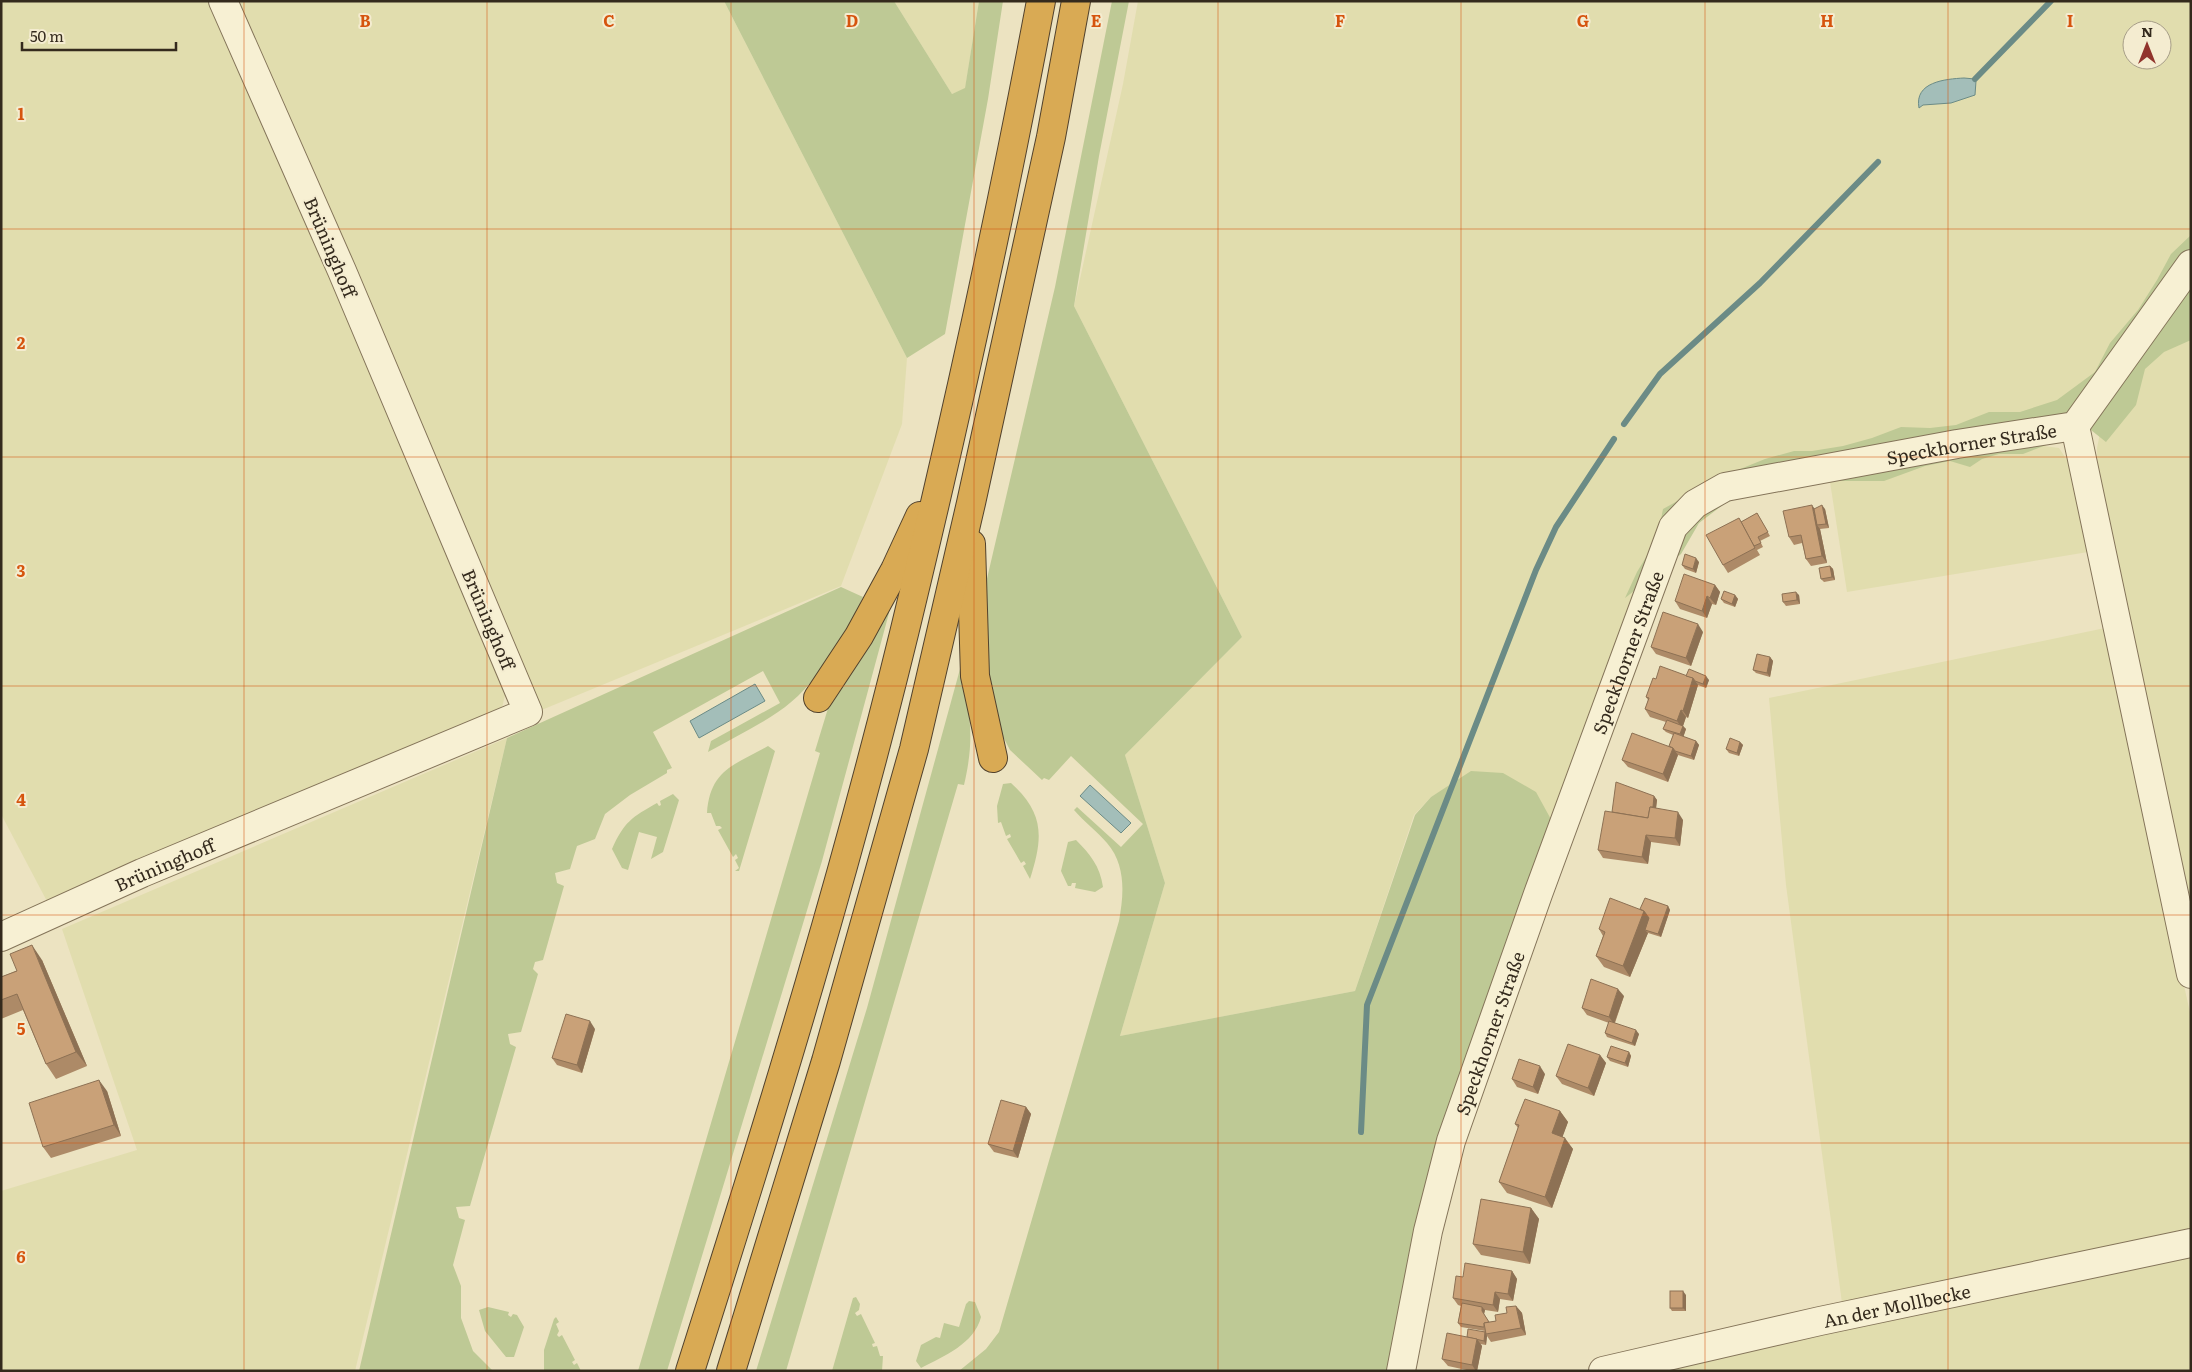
<svg xmlns="http://www.w3.org/2000/svg" width="2192" height="1372" font-family="Literata,serif">
  <style>
    .farmland { fill: #e1ddae; fill-rule: evenodd }
    .green { fill: #bec995 }
    .water { fill: #a3beb9; stroke: #6b8b86 }
    .lines { fill: none; stroke-linecap: round; stroke-linejoin: round }
    .stream { stroke: #6b8b86; stroke-width: 6 }
    .minor-casing { stroke: #847459; stroke-width: 30 }
    .highway-casing { stroke: #52422d; stroke-width: 30 }
    .minor { stroke: #f7f0d3; stroke-width: 28 }
    .highway { stroke: #d9aa54; stroke-width: 28 }
    .wall { fill: #ad8a67 }
    .shaded-wall { fill: #8d7154 }
    .building { fill: #c9a178; stroke: #8d7154 }
    .grid { fill: none; stroke: #d6540e; stroke-width: 1; stroke-opacity: 0.55 }
    .labels { text-anchor: middle; dominant-baseline: central; stroke-width: 4; stroke-linejoin: round; paint-order: stroke }
    .street-label { font-size: 18px; fill: #342a1d; stroke: #f4ecd0 }
    .grid-label { font-size: 16px; text-anchor: middle; font-weight: bold; fill: #d6540e; stroke: #f4ecd0; stroke-width: 4; stroke-linejoin: round; paint-order: stroke }
  </style>
  <rect width="100%" height="100%" fill="#ece3c1"/>
  <!-- farmland -->
  <g class="farmland">
    <polygon points="1,1 217,1 509,679 500,716 50,907 1,814"/>
    <polygon points="237,1 724,1 907,358 902,424 841,586 532,714"/>
    <polygon points="894,1 979,1 965,89 952,94"/>
    <path d="M1138,1H2191V254L2073,417L1958,435L2059,448L2071,466L2088,552L1847,592L1828,469L1729,494L1681,532L1576,829L1451,785L1431,797L1414,815L1355,991L1120,1036L1165,883L1125,755L1242,637L1074,306L1123,84ZM2132,30H2162V60H2132Z"/>
    <polygon points="2191,292 2191,903 2114,544 2098,478 2097,448 2102,423"/>
    <polygon points="2105,628 2191,1017 2191,1236 1842,1303 1786,885 1769,698"/>
    <polygon points="507,738 355,1371 1,1371 1,1191 137,1150 62,929"/>
    <polygon points="2191,1256 2191,1371 1646,1371"/>
  </g>
  <!-- green -->
  <g class="green">
    <polygon points="724,1 894,1 952,94 965,88 979,1 1003,1 988,99 945,334 907,358"/>
    <path d="M1112,1H1129L1099,156L1074,306L1242,637L1125,755L1165,883L1120,1036L1355,991L1415,815L1431,797L1471,771L1503,773L1536,792L1553,823L1392,1371H959L986,1349L999,1332L1119,921C1124,894 1126,865 1107,843C1097,831 1084,822 1074,810L1077,807L1121,847L1143,824L1071,756L1049,780L1044,778L1042,780L1010,750L998,727L990,706L982,600L1055,287Z"/>
    <polygon points="2191,235 2191,340 2164,352 2145,369 2136,405 2106,442 2091,430 2059,440 2023,454 1999,454 1982,459 1970,467 1950,461 1925,466 1884,481 1833,481 1771,493 1750,493 1724,504 1699,523 1681,554 1625,598 1637,572 1657,539 1663,509 1723,476 1765,459 1794,451 1812,451 1843,446 1872,438 1901,427 1930,428 1956,425 1989,412 2020,412 2057,400 2095,372 2110,343 2138,310 2157,280 2171,254"/>
    <path d="M841,587L863,597C845,637 815,688 778,712C756,727 731,739 708,752L711,741L780,703L763,671L653,732L672,768L667,770V773L630,795L605,814L595,839L577,846L570,869L555,873L557,883L564,886L543,960L535,962L533,969L538,974L521,1032L508,1034L510,1044L516,1047L470,1206L456,1207L459,1218L465,1220L453,1265L461,1286V1318L473,1351L493,1371H359L507,738Z"/>
    <polygon points="888,607 889,613 822,861 667,1371 638,1371 820,753 815,751 833,692"/>
    <path d="M962,668C970,715 975,738 964,785L958,784L786,1371H756L867,1008L960,669Z"/>
    <path d="M768,746L775,751L739,871H735L739,868L735,860L738,858L736,854L733,857L718,830L722,828L720,826H716L711,813H707C710,770 734,765 768,746Z"/>
    <path d="M1011,783C1045,814 1043,838 1030,879L1023,866L1026,864L1024,861L1021,863L1007,839L1011,837L1010,834L1006,836L1001,822L998,823L997,806L1003,784Z"/>
    <path d="M673,794L679,800L663,852L651,859L657,837L639,832L628,870L622,868L612,849C624,822 632,817 657,803L659,806L661,805L660,801Z"/>
    <path d="M1076,840C1090,854 1100,866 1103,887L1095,892L1075,888L1076,883H1072L1071,886H1068L1061,871L1068,842Z"/>
    <polygon points="856,1297 860,1304 859,1310 855,1313 857,1316 861,1314 875,1343 872,1344 873,1347 877,1346 880,1356 883,1356 882,1371 832,1371 853,1298"/>
    <path d="M969,1301L975,1302L981,1317C974,1344 944,1356 921,1368L916,1361L921,1345L936,1337L940,1338L944,1323L959,1327L966,1304Z"/>
    <polygon points="488,1307 509,1312 508,1315 511,1317 513,1314 517,1315 524,1327 514,1357 506,1357 485,1331 479,1310"/>
    <polygon points="556,1317 559,1322 556,1324 559,1331 557,1335 559,1337 562,1335 575,1360 572,1362 574,1365 577,1363 581,1371 544,1371 544,1350 554,1319"/>
  </g>
  <!-- water -->
  <g class="water">
    <path d="M1964,78L1975,79L1976,81L1975,95L1951,103L1923,105L1919,108C1914,82 1945,79 1964,78Z"/>
    <polygon points="755,684 765,701 699,738 690,721"/>
    <polygon points="1090,785 1131,823 1121,833 1080,796"/>
  </g>
  <g class="lines">
    <!-- stream -->
    <g class="stream">
      <polyline points="1975,79 2051,1"/>
      <polyline points="1624,424 1660,374 1760,283 1878,162"/>
      <polyline points="1361,1132 1367,1005 1536,570 1556,527 1614,439"/>
    </g>
    <defs>
      <g id="minor">
        <polyline points="2075,426 2191,974"/>
        <path id="s1" d="M1,937L142,873L528,712L342,271L223,1"/>
        <path id="s2" d="M1401,1371L1428,1231L1451,1141L1538,894L1673,527L1695,504L1725,487L1957,444L2075,426L2191,264"/>
        <path id="s3" d="M1603,1371L1820,1321L2191,1243"/>
      </g>
      <g id="highway">
        <polyline points="971,544 975,676 993,758"/>
        <polyline points="818,698 859,636 895,570 920,516"/>
        <path d="M690,1371C772,1114 852,854 914,592C961,396 1004,199 1041,1"/>
        <polyline points="731,1371 826,1061 914,749 971,503 1051,137 1076,1"/>
      </g>
    </defs>
    <!-- minor casing -->
    <use href="#minor" class="minor-casing"/>
    <!-- highway casing -->
    <use href="#highway" class="highway-casing"/>
    <!-- minor -->
    <use href="#minor" class="minor"/>
    <!-- highway -->
    <use href="#highway" class="highway"/>
  </g>
  <!-- wall -->
  <g class="wall">
    <polygon points="1825,509 1829,528 1820,529 1827,563 1811,566 1806,559 1802,543 1794,545 1789,537"/>
    <polygon points="1757,513 1770,536 1760,541 1763,547 1757,550 1760,555 1728,573 1723,565 1739,518 1741,522"/>
    <polygon points="1699,562 1696,573 1685,569 1682,565"/>
    <polygon points="1830,566 1833,569 1835,580 1824,582 1821,579"/>
    <polygon points="1715,585 1720,592 1716,605 1712,604 1707,618 1680,609 1675,601"/>
    <polygon points="1735,595 1738,599 1735,607 1724,603 1721,599"/>
    <polygon points="1799,595 1800,604 1786,606 1783,602"/>
    <polygon points="1703,632 1691,666 1656,654 1651,647"/>
    <polygon points="1770,657 1773,661 1770,677 1756,673 1753,670"/>
    <polygon points="1686,676 1709,680 1706,688 1698,685 1688,718 1686,717 1683,726 1686,729 1683,737 1696,741 1699,745 1694,760 1678,755 1668,782 1628,767 1622,760 1669,746 1673,735 1666,732 1663,729 1666,722 1650,717 1645,709 1648,700 1646,697 1656,679"/>
    <polygon points="1740,742 1743,745 1739,756 1729,753 1726,749"/>
    <polygon points="1654,796 1657,800 1656,808 1683,820 1680,846 1651,842 1648,864 1603,858 1598,850 1612,812"/>
    <polygon points="1668,906 1670,910 1661,937 1648,933 1630,977 1604,967 1596,956 1603,936 1599,929 1640,909"/>
    <polygon points="42,960 87,1066 56,1079 46,1064 23,1010 1,1019 1,977"/>
    <polygon points="1624,996 1615,1023 1639,1034 1635,1046 1607,1037 1605,1033 1609,1023 1587,1015 1582,1008"/>
    <polygon points="595,1029 582,1073 557,1065 552,1058"/>
    <polygon points="1629,1052 1631,1056 1628,1067 1610,1061 1607,1057"/>
    <polygon points="1600,1055 1606,1063 1594,1096 1562,1084 1556,1076"/>
    <polygon points="1545,1074 1538,1094 1517,1087 1512,1079"/>
    <polygon points="107,1091 121,1136 51,1158 43,1147"/>
    <polygon points="1026,1107 1031,1114 1018,1158 994,1152 988,1144"/>
    <polygon points="1560,1111 1568,1122 1562,1137 1573,1149 1552,1208 1507,1193 1499,1182 1518,1128 1515,1124"/>
    <polygon points="1531,1208 1539,1219 1530,1264 1481,1255 1473,1244"/>
    <polygon points="1512,1271 1517,1279 1513,1301 1500,1299 1498,1312 1485,1310 1484,1314 1489,1322 1496,1321 1516,1306 1522,1313 1526,1335 1491,1342 1487,1336 1486,1345 1480,1344 1482,1346 1477,1371 1471,1371 1448,1366 1442,1359 1467,1337 1485,1331 1461,1327 1458,1323 1461,1306 1458,1305 1453,1298 1463,1277"/>
    <polygon points="1686,1295 1686,1311 1672,1311 1670,1308"/>
  </g>
  <!-- shaded-wall -->
  <g class="shaded-wall">
    <polygon points="1812,505 1817,512 1817,525 1820,529 1827,563 1822,556"/>
    <polygon points="1822,505 1825,509 1829,528 1826,524"/>
    <polygon points="1696,558 1699,562 1696,573 1693,569"/>
    <polygon points="1830,566 1833,569 1835,580 1832,577"/>
    <polygon points="1715,585 1720,592 1716,605 1710,598"/>
    <polygon points="1796,592 1799,595 1800,604 1797,600"/>
    <polygon points="1735,595 1738,599 1735,607 1732,604"/>
    <polygon points="1707,596 1712,604 1707,618 1702,611"/>
    <polygon points="1698,624 1703,632 1691,666 1686,658"/>
    <polygon points="1770,657 1773,661 1770,677 1767,673"/>
    <polygon points="1706,676 1709,680 1706,688 1703,684"/>
    <polygon points="1693,678 1698,685 1688,718 1683,711"/>
    <polygon points="1681,710 1686,717 1683,726 1686,729 1683,738 1680,734 1682,728 1677,721"/>
    <polygon points="1696,741 1699,745 1694,760 1691,756"/>
    <polygon points="1740,742 1743,745 1739,756 1737,753"/>
    <polygon points="1673,748 1678,755 1668,782 1663,774"/>
    <polygon points="1654,796 1657,800 1654,825 1651,822"/>
    <polygon points="1678,812 1683,820 1680,846 1675,838"/>
    <polygon points="1646,835 1651,842 1648,864 1642,857"/>
    <polygon points="1668,906 1670,910 1661,937 1658,934"/>
    <polygon points="1644,911 1652,922 1645,930 1648,933 1630,977 1623,966"/>
    <polygon points="32,945 42,960 87,1066 76,1052"/>
    <polygon points="1618,989 1624,996 1614,1024 1609,1017"/>
    <polygon points="590,1021 595,1029 582,1073 577,1065"/>
    <polygon points="1636,1030 1639,1034 1635,1046 1632,1043"/>
    <polygon points="1629,1052 1631,1056 1628,1067 1625,1063"/>
    <polygon points="1600,1055 1606,1063 1594,1096 1588,1088"/>
    <polygon points="1540,1066 1545,1074 1538,1094 1533,1087"/>
    <polygon points="99,1080 107,1091 121,1136 114,1125"/>
    <polygon points="1026,1107 1031,1114 1018,1158 1013,1151"/>
    <polygon points="1560,1111 1568,1122 1560,1144 1552,1133"/>
    <polygon points="1565,1138 1573,1149 1552,1208 1545,1197"/>
    <polygon points="1531,1208 1539,1219 1530,1264 1523,1252"/>
    <polygon points="1512,1271 1517,1279 1513,1301 1508,1294"/>
    <polygon points="1683,1291 1686,1295 1686,1311 1683,1308"/>
    <polygon points="1495,1292 1500,1299 1498,1312 1493,1305"/>
    <polygon points="1516,1306 1522,1313 1526,1335 1521,1328"/>
    <polygon points="1482,1307 1485,1310 1484,1314 1482,1311"/>
    <polygon points="1485,1332 1487,1336 1486,1345 1484,1341"/>
    <polygon points="1477,1339 1482,1346 1477,1371 1476,1371 1472,1365"/>
  </g>
  <!-- building -->
  <g class="building">
    <polygon points="1812,505 1822,556 1806,559 1801,535 1789,537 1783,511"/>
    <polygon points="1822,505 1826,524 1817,525 1814,509"/>
    <polygon points="1757,513 1768,532 1758,537 1761,543 1754,546 1741,522"/>
    <polygon points="1739,518 1755,548 1723,565 1706,535"/>
    <polygon points="1685,554 1696,558 1693,569 1682,565"/>
    <polygon points="1830,566 1832,577 1821,579 1819,568"/>
    <polygon points="1684,574 1715,585 1710,598 1707,596 1702,611 1675,601"/>
    <polygon points="1724,591 1735,595 1732,604 1721,599"/>
    <polygon points="1796,592 1797,600 1783,602 1782,594"/>
    <polygon points="1663,612 1698,624 1686,658 1651,647"/>
    <polygon points="1757,654 1770,657 1767,673 1753,670"/>
    <polygon points="1660,666 1693,678 1683,711 1681,710 1677,721 1645,709 1649,698 1646,697 1653,678 1656,679"/>
    <polygon points="1689,669 1706,676 1703,684 1695,681 1693,678 1686,676"/>
    <polygon points="1667,720 1683,726 1680,734 1663,729"/>
    <polygon points="1632,733 1673,748 1663,774 1622,760"/>
    <polygon points="1674,733 1696,741 1691,756 1675,751 1673,748 1669,746"/>
    <polygon points="1730,738 1740,742 1737,753 1726,749"/>
    <polygon points="1616,782 1654,796 1653,807 1650,807 1648,818 1612,812"/>
    <polygon points="1650,807 1678,812 1675,838 1646,835 1642,857 1598,850 1605,811 1648,818"/>
    <polygon points="1610,898 1644,911 1623,966 1596,956 1605,932 1599,929"/>
    <polygon points="1645,898 1668,906 1658,934 1645,930 1649,918 1644,911 1640,909"/>
    <polygon points="32,945 76,1052 46,1064 17,994 1,1000 1,977 17,971 10,954"/>
    <polygon points="1591,979 1618,989 1609,1017 1582,1008"/>
    <polygon points="566,1014 590,1021 577,1065 552,1058"/>
    <polygon points="1609,1021 1636,1030 1632,1043 1605,1033"/>
    <polygon points="1568,1044 1600,1055 1588,1088 1556,1076"/>
    <polygon points="1611,1046 1629,1052 1625,1063 1607,1057"/>
    <polygon points="1519,1059 1540,1066 1533,1087 1512,1079"/>
    <polygon points="99,1080 114,1125 43,1147 29,1103"/>
    <polygon points="1525,1099 1560,1111 1552,1133 1565,1138 1545,1197 1499,1182 1519,1125 1515,1124"/>
    <polygon points="1001,1100 1026,1107 1013,1151 988,1144"/>
    <polygon points="1481,1199 1531,1208 1523,1252 1473,1244"/>
    <polygon points="1465,1263 1512,1271 1508,1294 1495,1292 1493,1305 1453,1298 1456,1276 1463,1277"/>
    <rect x="1670" y="1291" width="13" height="17"/>
    <polygon points="1462,1303 1482,1307 1482,1311 1489,1322 1484,1323 1484,1327 1483,1327 1458,1323"/>
    <polygon points="1516,1306 1521,1328 1486,1334 1484,1323 1496,1321 1495,1315 1507,1313 1506,1307"/>
    <polygon points="1468,1329 1485,1332 1484,1341 1467,1337"/>
    <polygon points="1447,1333 1477,1339 1472,1365 1442,1359"/>
  </g>
  <!-- grid -->
  <path class="grid" d="M244,1V1371M487,1V1371M731,1V1371M974,1V1371M1218,1V1371M1461,1V1371M1705,1V1371M1948,1V1371M1,229H2191M1,457H2191M1,686H2191M1,915H2191M1,1143H2191"/>
  <g class="labels">
    <!-- street labels -->
    <g class="street-label">
      <text transform="translate(331 247) rotate(67)">Brüninghoff</text>
      <text stroke="none"><textPath href="#s2" startOffset="1205">Speckhorner Straße</textPath></text>
      <text transform="translate(489 619) rotate(67)">Brüninghoff</text>
      <text stroke="none"><textPath href="#s2" startOffset="755">Speckhorner Straße</textPath></text>
      <text stroke="none"><textPath href="#s1" startOffset="179">Brüninghoff</textPath></text>
      <text stroke="none"><textPath href="#s2" startOffset="350">Speckhorner Straße</textPath></text>
      <text stroke="none"><textPath href="#s3" startOffset="301">An der Mollbecke</textPath></text>
    </g>
  </g>
  <g class="grid-label">
    <text x="365" y="27">B</text>
    <text x="609" y="27">C</text>
    <text x="852" y="27">D</text>
    <text x="1096" y="27">E</text>
    <text x="1340" y="27">F</text>
    <text x="1583" y="27">G</text>
    <text x="1827" y="27">H</text>
    <text x="2070" y="27">I</text>
    <text x="21" y="120">1</text>
    <text x="21" y="349">2</text>
    <text x="21" y="577">3</text>
    <text x="21" y="806">4</text>
    <text x="21" y="1035">5</text>
    <text x="21" y="1263">6</text>
  </g>
  <!-- border -->
  <rect width="2192" height="1372" fill="none" stroke="#342a1d" stroke-width="5"/>
  <!-- north arrow -->
  <g transform="translate(2147 45)"><circle r="24" fill="#f4ecd0" stroke="#a79e88"/>
  <path d="M0-4L9 19L0 12L-9 19Z" fill="#91342c"/>
  <text y="-8" font-size="14" font-weight="bold" text-anchor="middle" fill="#342a1d">N</text>
  </g>
  <!-- scale -->
  <path d="M22 42v8h154v-8" fill="none" stroke="#342a1d" stroke-width="2.5"/>
  <text x="30" y="42" font-size="15" fill="#342a1d" stroke="#f4ecd0" stroke-width="4" paint-order="stroke">50 m</text>
</svg>
